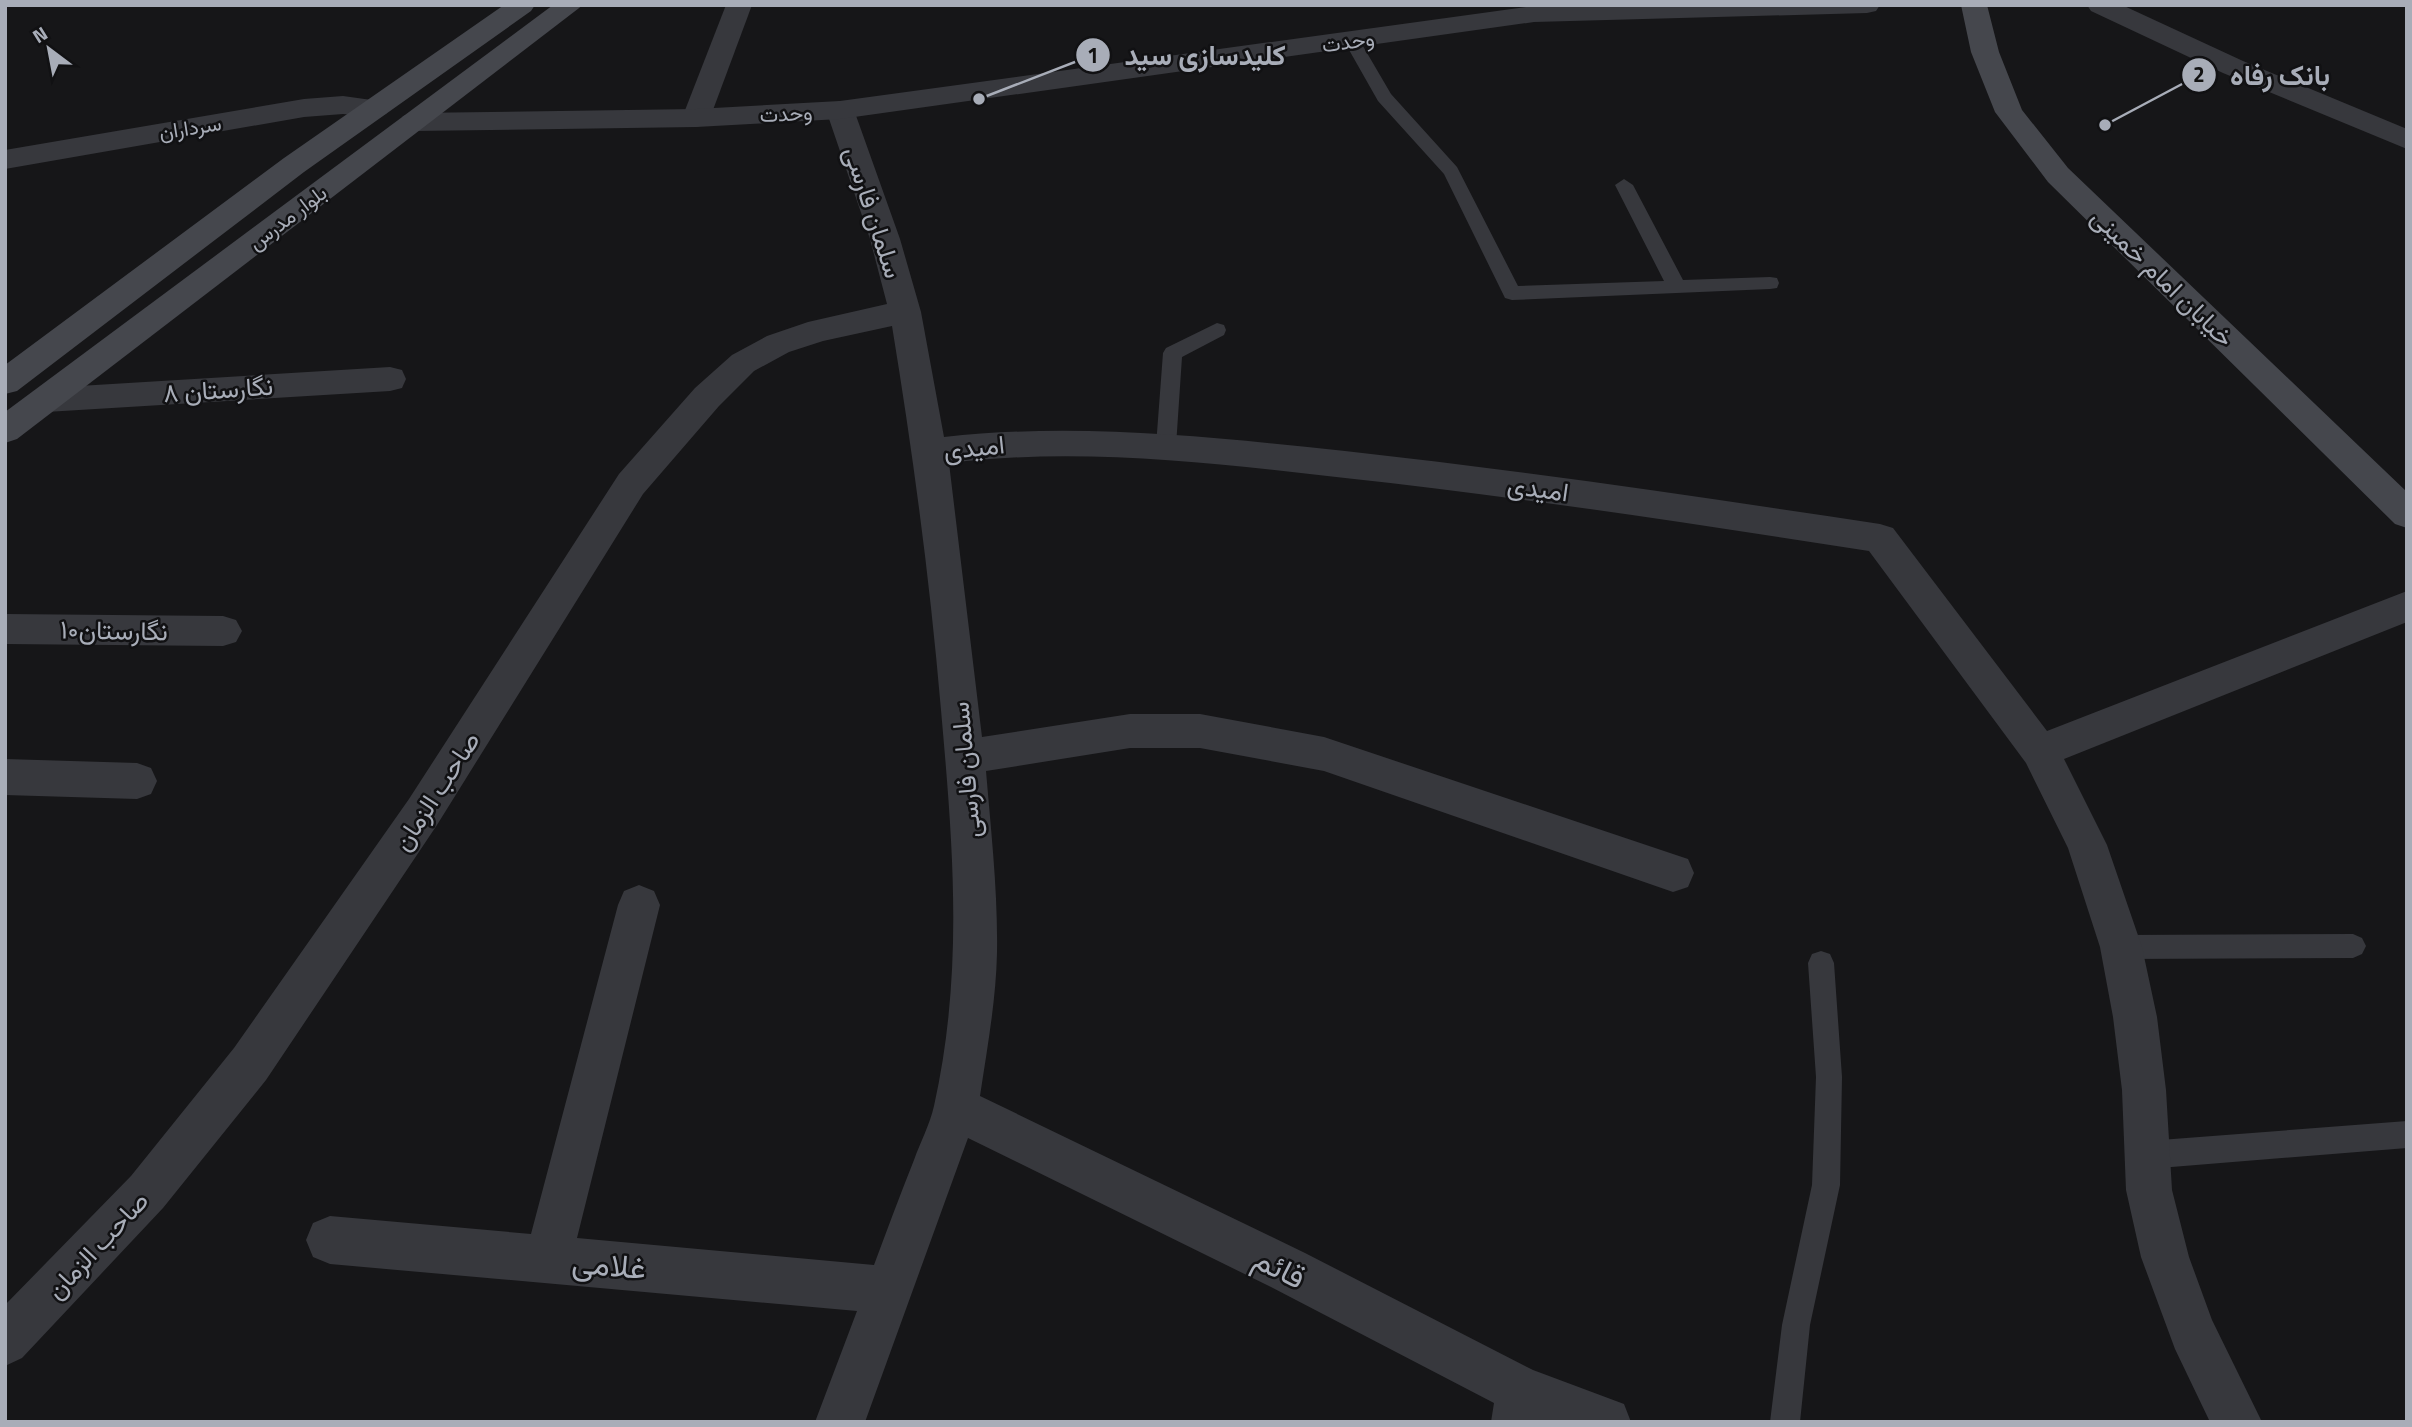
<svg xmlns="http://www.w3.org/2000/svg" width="2412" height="1427" font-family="'Titillium Web',Vazirmatn,sans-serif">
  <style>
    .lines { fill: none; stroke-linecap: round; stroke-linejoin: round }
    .service { fill: #37383d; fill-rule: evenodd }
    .minor { fill: #37383d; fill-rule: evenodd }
    .tertiary { fill: #37383d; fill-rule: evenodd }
    .secondary { fill: #45474d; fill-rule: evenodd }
    .labels { text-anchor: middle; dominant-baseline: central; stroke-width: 5; stroke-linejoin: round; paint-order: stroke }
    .far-street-label { font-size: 21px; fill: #a8adb8; stroke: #111113 }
    .street-label { font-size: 26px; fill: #a8adb8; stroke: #111113 }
    .near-street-label { font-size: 32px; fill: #a8adb8; stroke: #111113 }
    .leader { fill: none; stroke: #a8adb8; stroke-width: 2.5 }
    .callout-dot { fill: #a8adb8; stroke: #111113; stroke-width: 2.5 }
    .mark-label { font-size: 21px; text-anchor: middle; font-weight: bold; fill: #111 }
    .callout-label { font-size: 28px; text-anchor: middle; font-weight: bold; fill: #a8adb8; stroke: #111113; stroke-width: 5; stroke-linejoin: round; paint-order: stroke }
  </style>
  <rect width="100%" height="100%" fill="#161618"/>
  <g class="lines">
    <!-- service -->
    <g class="service">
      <polygon points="1352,36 1360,41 1391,94 1457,167 1518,286 1664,281 1615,185 1624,179 1633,185 1683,280 1770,277 1777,278 1779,283 1777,288 1770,289 1512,300 1505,298 1444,174 1378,101 1344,41"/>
      <polygon points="1217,323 1224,325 1226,330 1224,335 1182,357 1176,446 1173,451 1166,454 1159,451 1156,446 1163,353 1166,348"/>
      <polygon points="2353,934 2362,938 2366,946 2362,954 2353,958 2121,959 2112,955 2108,947 2112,939 2121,935"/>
      <polygon points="1821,951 1830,954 1834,963 1842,1077 1840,1185 1810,1325 1800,1422 1770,1422 1782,1325 1812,1185 1816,1077 1808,963 1812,954"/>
      <polygon points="2407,1121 2407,1148 2147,1169 2137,1165 2133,1155 2137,1145 2147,1141"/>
    </g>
    <!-- minor -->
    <g class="minor">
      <polygon points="726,5 752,5 710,118 706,124 696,127 686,124 682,118"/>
      <polygon points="2087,5 2122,5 2243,61 2407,129 2407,149 2223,73 2091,11"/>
      <path d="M840,101L850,104L854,110L900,239L921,312L944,437C1078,422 1212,437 1345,451C1524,471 1702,497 1880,524L1893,528L2047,731L2407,591V622L2064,759L2107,845L2142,947L2157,1017L2166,1090L2172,1190L2189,1257L2212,1320L2262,1422H2210L2175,1349L2141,1257L2126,1190L2122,1090L2113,1017L2100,947L2068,848L2026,763L1869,551C1695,524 1520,497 1345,478C1213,463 1080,447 949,463L982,737L1130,714H1200L1324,737L1673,854L1688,859L1694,873L1688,887L1673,892L1324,771L1200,748H1130L986,771C991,831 998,892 997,953C996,1001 987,1049 980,1096L1305,1253L1533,1370L1624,1404L1631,1422H1491L1494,1403L1271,1287L968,1138L865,1422H815L857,1311L330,1264L313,1257L306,1240L313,1223L330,1216L531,1234L618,905L624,891L639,885L654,891L660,905L577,1238L874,1265C887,1230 900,1195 914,1160C920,1143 930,1124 934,1106C964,971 953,846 941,710C930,581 913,454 892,326L823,341L789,352L754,371L719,406L643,494L437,825L266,1080L163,1208L22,1358L5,1366V1305L131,1176L234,1048L409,799L619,474L695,388L732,355L767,336L808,322L887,304L870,239L826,110L830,104Z"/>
      <polygon points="390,367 402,370 406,379 402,388 390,391 46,412 34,409 29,400 34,391 46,388"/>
      <polygon points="5,614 223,616 236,620 242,631 236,642 223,646 5,644"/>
      <polygon points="5,759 137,763 151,768 157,781 151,794 137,799 5,795"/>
    </g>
    <!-- tertiary -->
    <g class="tertiary">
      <polygon points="1880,5 1876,11 1867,13 1534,22 840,119 696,127 413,131 403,128 399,122 403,116 413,113 696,109 840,101 1534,6"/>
      <polygon points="343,96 386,102 390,108 386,114 376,117 343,114 304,117 5,169 5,150 304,99"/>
    </g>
    <!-- secondary -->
    <g class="secondary">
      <polygon points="504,5 535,5 531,11 304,172 17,391 5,394 5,365 284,158"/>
      <polygon points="553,5 583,5 17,439 5,443 5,412"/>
      <polygon points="1961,5 1987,5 1999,52 2022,110 2068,168 2407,492 2407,528 2395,524 2048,182 1995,112 1971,52"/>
    </g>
  </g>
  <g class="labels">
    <!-- far-street labels -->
    <g class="far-street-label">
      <text transform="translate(1348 41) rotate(-8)">وحدت</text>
      <text transform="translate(786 113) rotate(-3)">وحدت</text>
      <text transform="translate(190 127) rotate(-9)">سرداران</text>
      <text transform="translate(287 217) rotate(-37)">بلوار مدرس</text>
    </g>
    <!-- street labels -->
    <g class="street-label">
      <text transform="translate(874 212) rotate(72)">سلمان فارسی</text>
      <text transform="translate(2163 277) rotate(44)">خیابان امام خمینی</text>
      <text transform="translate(218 389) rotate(-4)">نگارستان ۸</text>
      <text transform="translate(974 447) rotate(-6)">امیدی</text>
      <text transform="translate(1538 488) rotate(8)">امیدی</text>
      <text transform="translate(114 630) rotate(1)">نگارستان۱۰</text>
      <text transform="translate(965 770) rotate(-95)">سلمان فارسی</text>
      <text transform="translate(436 791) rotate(-57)">صاحب الزمان</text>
      <text transform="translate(97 1245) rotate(-47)">صاحب الزمان</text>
    </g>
    <!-- near-street labels -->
    <g class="near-street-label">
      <text transform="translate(609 1264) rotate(5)">غلامی</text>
      <text transform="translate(1280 1267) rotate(27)">قائم</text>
    </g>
  </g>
  <!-- callouts -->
  <path class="leader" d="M979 99L1093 55M2105 125L2199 75"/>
  <g class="callout-dot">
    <circle cx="979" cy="99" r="7"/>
    <circle cx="2105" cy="125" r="7"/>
    <circle cx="1093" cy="55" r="18"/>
    <circle cx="2199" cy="75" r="18"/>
  </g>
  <g class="mark-label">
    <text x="1093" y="63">1</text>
    <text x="2199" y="82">2</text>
  </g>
  <g class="callout-label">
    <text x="1205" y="65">کلیدسازی سید</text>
    <text x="2280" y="85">بانک رفاه</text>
  </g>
  <!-- border -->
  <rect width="2412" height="1427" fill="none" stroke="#a8adb8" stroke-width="14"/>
  <!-- north arrow -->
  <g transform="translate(49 49) rotate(328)" stroke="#111113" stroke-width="5" paint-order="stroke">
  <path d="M0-5L12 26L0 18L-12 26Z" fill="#a8adb8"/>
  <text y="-10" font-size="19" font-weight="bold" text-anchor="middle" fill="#a8adb8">N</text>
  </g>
</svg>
